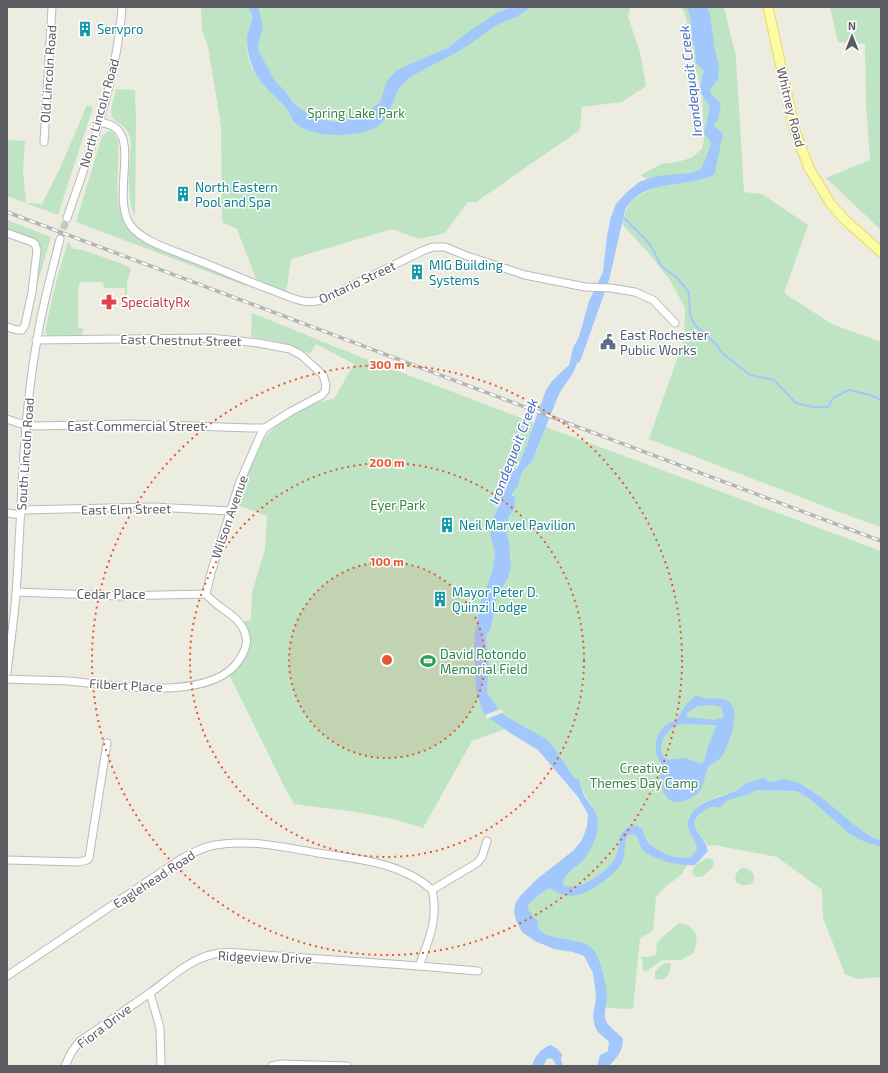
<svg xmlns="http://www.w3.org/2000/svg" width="888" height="1073" font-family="'Exo 2',sans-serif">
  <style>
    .green { fill: #bee4c4 }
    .water { fill: #a1c7fd; fill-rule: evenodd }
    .pier { fill: #edece1 }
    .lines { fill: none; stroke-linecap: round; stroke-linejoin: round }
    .stream { stroke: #a1c7fd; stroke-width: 2 }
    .minor-tunnel { stroke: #c8c8c1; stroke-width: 7; stroke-dasharray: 7 3.5; stroke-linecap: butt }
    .minor-casing { stroke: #b9bac0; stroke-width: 9 }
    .major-casing { stroke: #edda5a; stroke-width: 11 }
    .minor { stroke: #fff; stroke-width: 7 }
    .major { stroke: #fdfca6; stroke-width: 9 }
    .rail-casing { stroke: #b5b5b6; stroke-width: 3.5 }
    .rail { stroke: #fff; stroke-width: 2; stroke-dasharray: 6; stroke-linecap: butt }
    .ring { fill: none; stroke: #e45930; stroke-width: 2; stroke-dasharray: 2 4 }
    .labels { text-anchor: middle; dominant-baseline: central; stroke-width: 3; stroke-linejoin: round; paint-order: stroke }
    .culture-label { font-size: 13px; fill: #0d838f; stroke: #fff; text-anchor: start }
    .street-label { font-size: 13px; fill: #5a5c62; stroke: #fff }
    .park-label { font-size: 13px; fill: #378446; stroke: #fff }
    .health-label { font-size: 13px; fill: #be3a42; stroke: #fff; text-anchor: start }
    .service-label { font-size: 13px; fill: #4e5e75; stroke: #fff; text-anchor: start }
    .leisure-label { font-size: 13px; fill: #27864d; stroke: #fff; text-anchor: start }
    .water-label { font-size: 14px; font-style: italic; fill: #456ebf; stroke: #fff }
    .centre { fill: #e45930; stroke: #fff; stroke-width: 2 }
    .ring-label { font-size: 12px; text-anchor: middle; font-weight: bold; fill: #e45930; stroke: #fff; stroke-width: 3; stroke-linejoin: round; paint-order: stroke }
  </style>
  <rect width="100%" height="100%" fill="#edece1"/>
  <!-- green -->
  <g class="green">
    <path d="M201,7H247L250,10C252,24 250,24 248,36C245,46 249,62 253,71L254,7H630L628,17L640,52L646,86L622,102L582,107L580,130L476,202H468L445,233L419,239L392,229L291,259L286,293L256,279L237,229L223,223L222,216L221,126L208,47L202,30Z"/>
    <path d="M681,7H724L736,57L744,192L762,194L808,225L784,293L832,324L881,342V527L855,518L649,439L684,339L685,308L670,280L652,257L622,224C628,200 633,198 656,187L641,175L661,164L677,162L691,158L702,149L704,140L702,91L692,55L690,35L684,11Z"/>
    <polygon points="830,7 881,7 881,230 826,178 870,160 866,104 865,44 838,42"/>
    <path d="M116,89L135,90L136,122L135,217C125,195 130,167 131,143C130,138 129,132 125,128C120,122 111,121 111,112C111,105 115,96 116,89Z"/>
    <polygon points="87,105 93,107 58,215 7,196 7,140 25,141 23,170 26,203 42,204 61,166"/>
    <path d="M111,131L115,135L118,141C121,181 105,219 147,244L235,277L245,283L246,286L76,222L102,136L107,132Z"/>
    <polygon points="7,220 51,237 37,285 36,285 37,242 32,238 7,229"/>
    <path d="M68,242L73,249L83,250L125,265L131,269L127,282V295H125V288H104L103,282H80L78,289V328L84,329L81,335H48L45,332C51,302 58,272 68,242Z"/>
    <path d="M252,313L358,356L534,423L524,452L517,467L509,475L508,483L501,497V502L490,535L495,553L492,573L480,603L474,645L476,689L477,696L480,703L489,696L487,690L488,677L486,640L487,634L491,629L497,596L508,578L511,556L506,531L509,516L514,510L513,492C519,487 519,482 521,475C524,467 534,463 535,454L546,427L881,551V841L861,831L808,787L778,780L770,782L764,778L746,784L741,788L730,793L716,797L699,806L689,817L692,835L697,843V850L681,875L665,887L656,897L653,931L640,938L633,1009L606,1008L607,998L583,944C570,941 544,937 537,926L539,923L529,911L528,905L541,893L563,879L583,860L593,808L582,790L579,779H575L555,749L546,740L519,724L472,741L423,828C382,813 338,810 294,804L285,788L229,674C246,658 258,645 244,622L251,620L252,593L265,549L267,516L235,504C251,461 259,428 305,408C314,404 323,400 334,399L354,364L316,344L310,354C289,343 274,340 251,337Z"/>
    <path d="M757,790L796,791L810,799L865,842L881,847V977L857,979L845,974L823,918L822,890L777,857L714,845L708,846C705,840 697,835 695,828C692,819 705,806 714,806C715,806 719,807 720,808L728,800L743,796Z"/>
    <path d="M708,858L712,859L714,862L712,868L702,877H696L692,873C694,864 700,862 708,858Z"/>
    <path d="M741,868C752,868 757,875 752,884C744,886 741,886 735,881L736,874Z"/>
    <path d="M679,923C698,927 699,936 694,953L681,960H662L646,972L642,969L643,963L641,957H648L656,955L657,942Z"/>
    <path d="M665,963H669L671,964C670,974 665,983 655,978V971Z"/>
  </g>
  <!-- water -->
  <g class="water">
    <path d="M247,7H258L263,27L258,46L259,52L275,81L285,91L293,103L302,110L317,119L336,122L346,121L367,112L380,102L387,81L396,71L419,60L448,48L471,30L497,13L511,7H531C526,10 521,14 516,17C510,20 504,21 499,24C485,32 473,43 459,51C442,61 424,68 408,79C392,90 394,112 380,124C364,139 309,139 294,122C291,118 289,111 285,107C278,98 269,92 262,83C252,70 247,55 247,38C248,27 257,17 247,7Z"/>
    <path d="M686,7H707L710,15L715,52L719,64L718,79L710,90L711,94L721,103L718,121L714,123V126L723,133L715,173C710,178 705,178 698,180C672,186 640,183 625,210L609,280L580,362L577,363C574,375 565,383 559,394L535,454C534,463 524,467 521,475C519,482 519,487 513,492L512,495L515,498V505L514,510L509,516L506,531L509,542L511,567L508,578L497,596L491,629L487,634L486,640L489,664L487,690L489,696L495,703L498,710L507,717L546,739L555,749L575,779H579C580,783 581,787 582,791C586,801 595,808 597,818C600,832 592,849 584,859C577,868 563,873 563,885C578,893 610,871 616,856C623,841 614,831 635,825L642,828C644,834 646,842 651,845C661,854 677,859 690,858L697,850C697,840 688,833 688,825C689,803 717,799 733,792C739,790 741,787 746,784C751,781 758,780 764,778L770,782C775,781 782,779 788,780C820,786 848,828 881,841V847L865,842L850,834L810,799L796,791L757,790L743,796L728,800L720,808C714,806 711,806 705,810C681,826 705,834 708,851L695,865C681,867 655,860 644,851C636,844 643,835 629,834C623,840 626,852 623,860C620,869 611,875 604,881C585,894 571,903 550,888L541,893L528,905L529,911L539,923L537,926C547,943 580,936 593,949C600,956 607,987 607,997C607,1004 604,1011 605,1018C607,1027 618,1032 623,1039C623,1051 617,1057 609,1066H597L600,1055L608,1051L609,1042L598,1032L595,1027L593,1016L596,998L595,987L593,973L584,956L573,952L554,949L535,941L522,932L516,920L514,912L515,904L520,896L537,879L574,850L582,840L587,827L588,814L578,797L538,750L510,733L485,715L477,696L476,689L474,645L475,635L480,603L492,573L495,553L490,535L494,517L501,502V497L508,483L509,475L517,468L524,452L546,390L552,381L569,365L573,348L579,337L589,301L603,272L607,236L611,217L616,204L626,193L639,182L657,176L692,173L701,169L711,145L710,140L704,134L710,107L699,90L704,71L696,63L695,47L691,41L692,33L691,22L689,12Z"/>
    <path d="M696,696C700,696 701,697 705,698C712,700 719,697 726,700C744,708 729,744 722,756C719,762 712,762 708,767C704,775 705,786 698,793C693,797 686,801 679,802C660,802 659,778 661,763C652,753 655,734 665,726C668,723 673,722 676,720C679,718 680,714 681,712C683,708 693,697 696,696ZM711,705L721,707L724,716L722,718L714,720L686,717L687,713L698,706ZM685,724L717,725L708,746L705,759L702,764L685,758L669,760C666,758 663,757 662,754C658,745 666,730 675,726C678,725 682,725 685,724Z"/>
    <path d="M551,1045L556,1048L562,1054L561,1060L563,1066H556L554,1061L551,1058L547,1059L543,1066H532C535,1056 541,1048 551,1045Z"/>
  </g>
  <!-- pier -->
  <polygon class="pier" points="500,709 504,712 487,719 485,715"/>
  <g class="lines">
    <!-- stream -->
    <polyline class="stream" points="622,216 650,244 661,266 676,277 689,292 690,315 695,325 716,344 722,353 750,375 774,380 796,403 812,407 828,407 833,398 849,390 870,395 881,400"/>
    <!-- minor-tunnel -->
    <polyline class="minor-tunnel" points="60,239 67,218"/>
    <defs>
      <g id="minor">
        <path d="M100,122C105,123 112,125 117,129C136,146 112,201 131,226C142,241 172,250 189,257C215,267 240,278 266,288C278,292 291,299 303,301C312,303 319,301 327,298L422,251L433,247H445L467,256L525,275L585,287L611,288L635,292L653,300L675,323"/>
        <polyline points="44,142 52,7"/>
        <path d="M67,218C91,149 117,80 122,7"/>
        <polyline points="7,233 32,242 35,244 37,250 32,292 25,325 22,330 17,330 7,327"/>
        <polyline points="7,419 18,423 35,426 131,424 252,428 265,428"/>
        <polyline points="21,510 153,507 231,511"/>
        <polyline points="7,513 21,515"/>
        <polyline points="16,592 120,596 206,594"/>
        <path d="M7,672C10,646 14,620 16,594C22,509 22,423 37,340C42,306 52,272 60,239"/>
        <path d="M7,679C27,680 48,680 68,681C112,685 212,703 239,660C243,654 248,644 246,637C242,615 218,610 206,594L211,573L239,484L261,434L265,428L290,412L322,395L325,391L326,385L323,375L301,355L290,349L258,343L210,338L36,340"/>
        <polyline points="7,860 79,862 87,860 89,858 107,743"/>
        <polyline points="432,890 477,863 482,857 487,841"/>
        <path d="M419,966C429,940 439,917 432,890"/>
        <path d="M7,976L181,859C192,853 203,847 215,845C249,839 284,847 318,853C356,859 402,862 432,890"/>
        <polyline points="65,1066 71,1053 79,1042 150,993"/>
        <path d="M161,1066L160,1028L150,993C169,979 190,959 214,954C226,951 239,953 251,954L419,966L478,971"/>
        <polyline points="272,1066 281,1064 347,1066"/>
      </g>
      <polyline id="major" points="768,7 795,131 809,168 831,204 844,219 881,252"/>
    </defs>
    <!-- minor casing -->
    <use href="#minor" class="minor-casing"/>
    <!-- major casing -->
    <use href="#major" class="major-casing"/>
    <!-- minor -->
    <use href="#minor" class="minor"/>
    <!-- major -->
    <use href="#major" class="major"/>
    <defs>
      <polyline id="rail" points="7,212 881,541"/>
    </defs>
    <!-- rail casing -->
    <use href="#rail" class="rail-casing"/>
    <!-- rail -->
    <use href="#rail" class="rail"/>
  </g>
  <!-- distance rings -->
  <circle cx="387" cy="660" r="98" fill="#e45930" fill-opacity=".12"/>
  <g class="ring">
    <circle cx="387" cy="660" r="98"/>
    <circle cx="387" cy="660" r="197"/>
    <circle cx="387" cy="660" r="295"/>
  </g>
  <!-- icons -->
  <defs>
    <symbol id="building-bare" viewBox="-9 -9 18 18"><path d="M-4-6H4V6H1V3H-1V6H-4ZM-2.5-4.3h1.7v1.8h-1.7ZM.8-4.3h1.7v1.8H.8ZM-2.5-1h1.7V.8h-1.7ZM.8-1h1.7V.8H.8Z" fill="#0f9aa8" stroke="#fff" stroke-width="2.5" paint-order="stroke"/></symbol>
    <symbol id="pharmacy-bare" viewBox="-9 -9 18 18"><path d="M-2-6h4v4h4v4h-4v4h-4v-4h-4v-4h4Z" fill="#e0444e" stroke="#fff" stroke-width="2.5" paint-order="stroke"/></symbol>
    <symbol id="civic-bare" viewBox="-9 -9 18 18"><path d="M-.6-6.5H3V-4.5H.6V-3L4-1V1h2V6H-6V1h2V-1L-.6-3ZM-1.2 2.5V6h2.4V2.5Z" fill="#5c6f8a" stroke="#fff" stroke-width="2.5" paint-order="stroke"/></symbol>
    <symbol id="stadium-bare" viewBox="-9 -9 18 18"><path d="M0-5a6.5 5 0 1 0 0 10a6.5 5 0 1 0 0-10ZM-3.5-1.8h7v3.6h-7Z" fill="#2e9e5b" stroke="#fff" stroke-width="2.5" paint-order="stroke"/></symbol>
  </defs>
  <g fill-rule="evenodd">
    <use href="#building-bare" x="74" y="18" width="22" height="22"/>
    <use href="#building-bare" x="172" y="183" width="22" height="22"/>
    <use href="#building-bare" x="406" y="261" width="22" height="22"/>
    <use href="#pharmacy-bare" x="98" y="291" width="22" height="22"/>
    <use href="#civic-bare" x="597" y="331" width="22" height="22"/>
    <use href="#building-bare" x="436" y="514" width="22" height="22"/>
    <use href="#building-bare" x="429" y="588" width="22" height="22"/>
    <use href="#stadium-bare" x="417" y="650" width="22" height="22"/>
  </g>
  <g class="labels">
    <!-- culture labels -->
    <g class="culture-label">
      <text x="97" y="29">Servpro</text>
      <text x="195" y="187">North Eastern<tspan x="195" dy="15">Pool and Spa</tspan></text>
      <text x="429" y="265">MIG Building<tspan x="429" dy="15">Systems</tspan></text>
      <text x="459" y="525">Neil Marvel Pavilion</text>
      <text x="452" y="592">Mayor Peter D.<tspan x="452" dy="15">Quinzi Lodge</tspan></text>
    </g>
    <!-- street labels -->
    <g class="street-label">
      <text transform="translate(48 74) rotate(-86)">Old Lincoln Road</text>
      <text transform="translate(791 107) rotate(76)">Whitney Road</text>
      <text transform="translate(99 113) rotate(-74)">North Lincoln Road</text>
      <text transform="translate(357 282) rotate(-25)">Ontario Street</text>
      <text transform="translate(181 340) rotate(1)">East Chestnut Street</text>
      <text x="136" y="426">East Commercial Street</text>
      <text transform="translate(25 454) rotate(-86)">South Lincoln Road</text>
      <text transform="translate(126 509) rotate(-1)">East Elm Street</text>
      <text transform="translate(229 517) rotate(-71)">Wilson Avenue</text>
      <text x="111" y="594">Cedar Place</text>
      <text transform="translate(126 685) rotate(3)">Filbert Place</text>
      <text transform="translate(154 879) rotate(-33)">Eaglehead Road</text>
      <text transform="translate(265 957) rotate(2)">Ridgeview Drive</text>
      <text transform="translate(104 1026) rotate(-37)">Fiora Drive</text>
    </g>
    <!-- park labels -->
    <g class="park-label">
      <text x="356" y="113">Spring Lake Park</text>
      <text x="398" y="505">Eyer Park</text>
      <text x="644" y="768">Creative<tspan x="644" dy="15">Themes Day Camp</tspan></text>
    </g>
    <!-- health labels -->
    <g class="health-label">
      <text x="121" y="302">SpecialtyRx</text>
    </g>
    <!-- service labels -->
    <g class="service-label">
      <text x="620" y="335">East Rochester<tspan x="620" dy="15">Public Works</tspan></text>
    </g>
    <!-- leisure labels -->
    <g class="leisure-label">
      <text x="440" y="654">David Rotondo<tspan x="440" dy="15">Memorial Field</tspan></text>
    </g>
    <!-- water labels -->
    <g class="water-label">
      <text transform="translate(690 81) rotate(-97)">Irondequoit Creek</text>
      <text transform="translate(513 451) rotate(-69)">Irondequoit Creek</text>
    </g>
  </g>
  <circle cx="387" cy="660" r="6" class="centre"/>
  <g class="ring-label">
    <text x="387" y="369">300 m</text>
    <text x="387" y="467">200 m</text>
    <text x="387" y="566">100 m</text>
  </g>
  <!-- border -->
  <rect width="888" height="1073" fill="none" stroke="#5a5c62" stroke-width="16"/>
  <!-- north arrow -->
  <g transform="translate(852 36)" stroke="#ffffff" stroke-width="3" paint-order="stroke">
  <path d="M0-3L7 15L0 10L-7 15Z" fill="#5a5c62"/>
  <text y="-6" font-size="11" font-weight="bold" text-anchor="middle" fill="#5a5c62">N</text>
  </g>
</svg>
